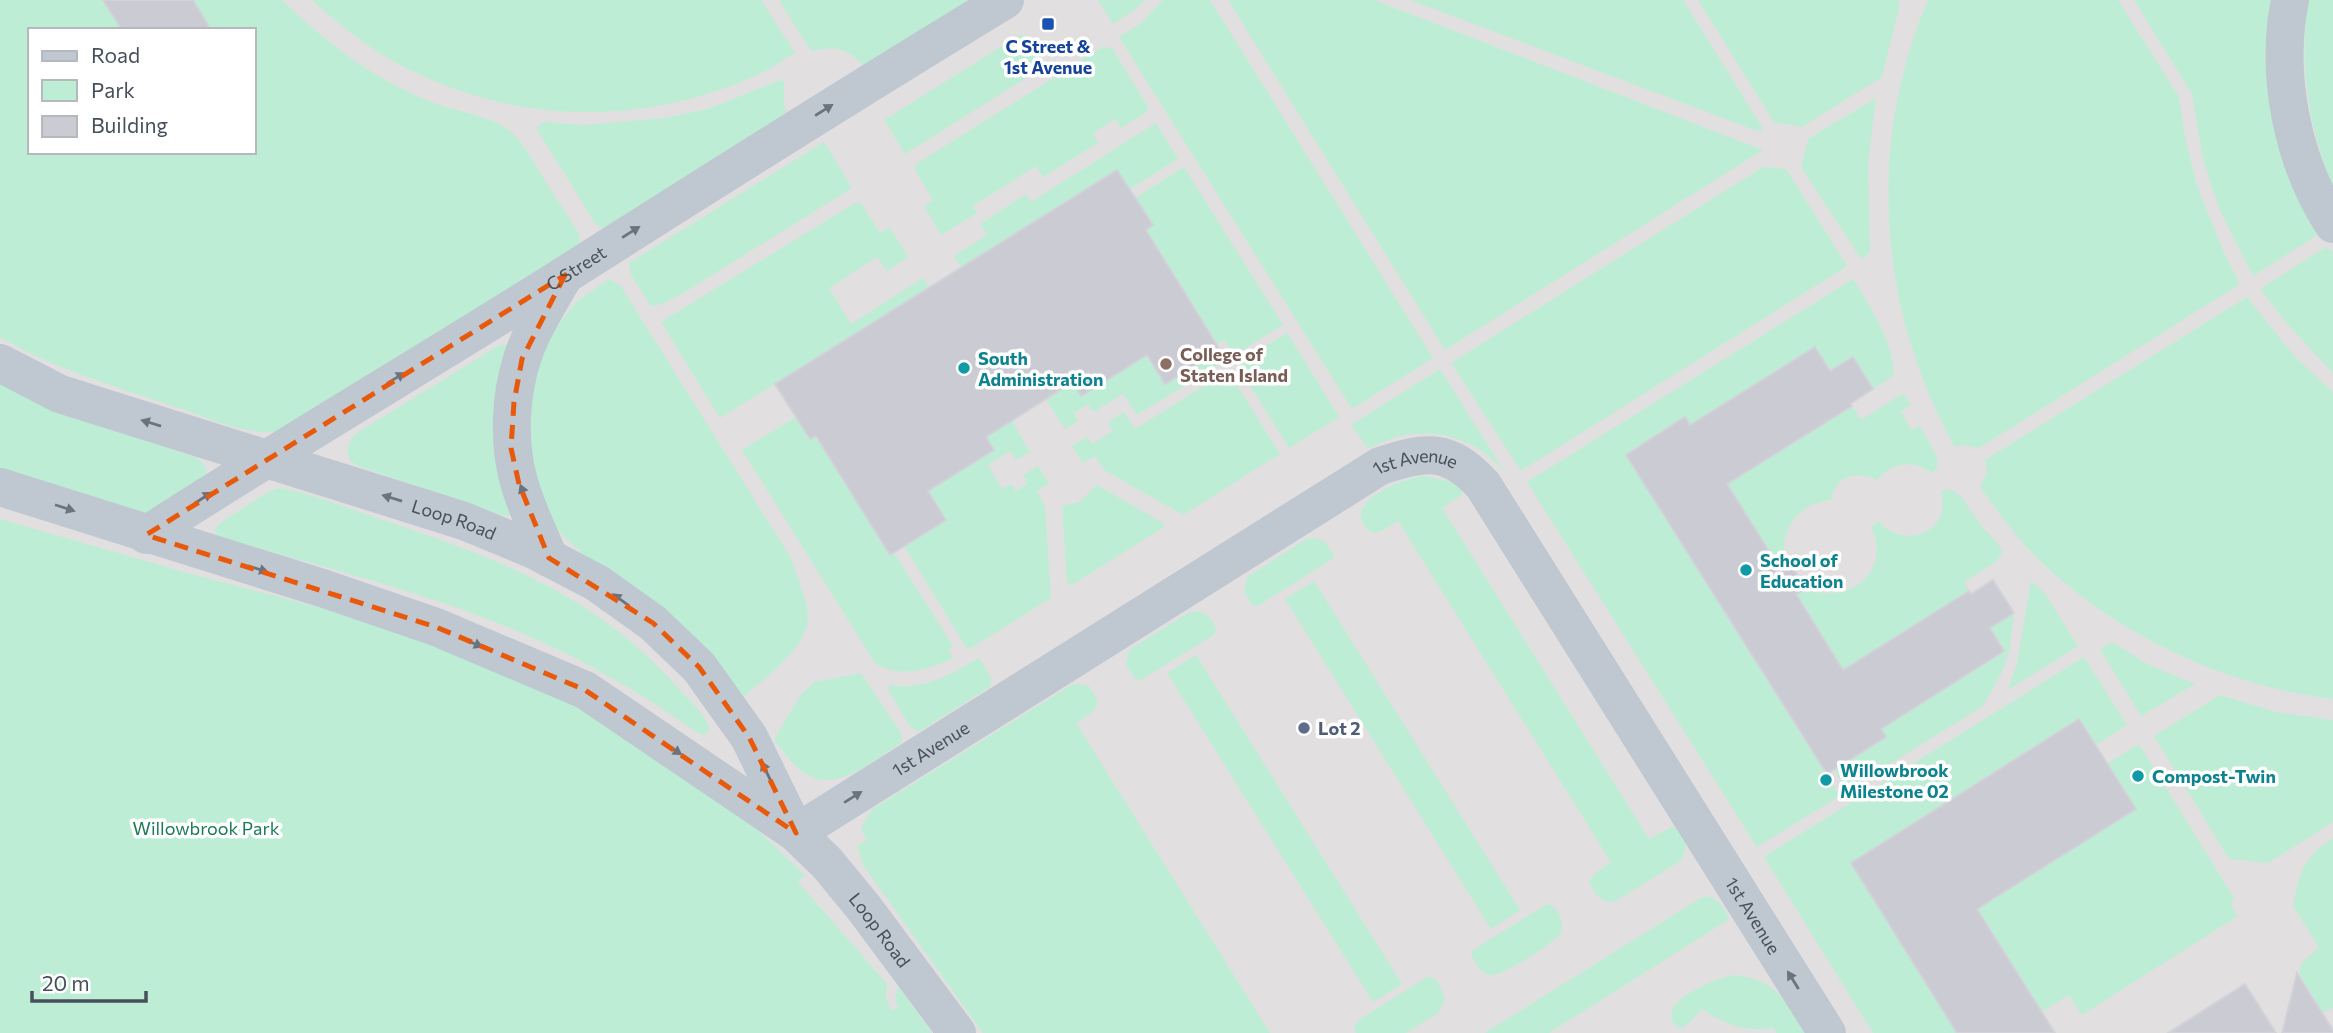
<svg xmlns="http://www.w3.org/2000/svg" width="2333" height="1033" font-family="Commissioner,sans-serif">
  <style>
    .education { fill: #e2dfe0; fill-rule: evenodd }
    .green { fill: #bdeed5 }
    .building { fill: #cbccd3; stroke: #d2d3d9; stroke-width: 2 }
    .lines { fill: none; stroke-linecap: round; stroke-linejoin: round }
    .minor { stroke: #bfc7d0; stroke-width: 38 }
    .oneway { fill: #6b737e }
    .marked { fill: none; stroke: #e8590c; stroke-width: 5; stroke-dasharray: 14 9; stroke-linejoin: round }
    .transit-dot { fill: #1a4fb4; stroke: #fff; stroke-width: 2.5 }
    .education-dot { fill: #8d6e63; stroke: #fff; stroke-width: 2.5 }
    .culture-dot { fill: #0f9aa8; stroke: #fff; stroke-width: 2.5 }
    .service-dot { fill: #5c6f8a; stroke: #fff; stroke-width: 2.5 }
    .labels { text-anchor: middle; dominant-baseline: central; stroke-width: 7; stroke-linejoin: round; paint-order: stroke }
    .transit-label { font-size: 18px; font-weight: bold; fill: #164399; stroke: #fff }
    .street-label { font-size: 18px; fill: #474f5b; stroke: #fff }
    .education-label { font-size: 18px; font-weight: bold; fill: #785e54; stroke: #fff; text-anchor: start }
    .culture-label { font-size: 18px; font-weight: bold; fill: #0d838f; stroke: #fff; text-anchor: start }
    .service-label { font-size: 18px; font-weight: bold; fill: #4e5e75; stroke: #fff; text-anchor: start }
    .park-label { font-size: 18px; fill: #197b55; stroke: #fff }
  </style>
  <rect width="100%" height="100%" fill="#f1eeee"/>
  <!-- education -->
  <path class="education" d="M0,0H2333V1033H866L0,575ZM30,30H254V152H30Z"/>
  <!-- green -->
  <g class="green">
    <path d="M0,0H103L122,30H30V152H254V30H211L193,0H282C326,43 374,79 431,102C454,111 493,116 511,132C523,142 531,158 539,171C552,192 566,213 579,234L580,248L280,432C244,435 209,418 176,407C116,387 55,369 0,337Z"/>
    <path d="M312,0H761L795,53C781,61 768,71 753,77C631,130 499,123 384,56C358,40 334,20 312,0Z"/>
    <path d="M779,0H977L867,68C847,49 839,45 811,51Z"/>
    <polygon points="1098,0 1145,0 1133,11 1113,24"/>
    <polygon points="1163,0 1210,0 1433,358 1352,409 1119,37 1140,24"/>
    <polygon points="1228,0 1374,0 1763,150 1445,350"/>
    <polygon points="1410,0 1683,0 1762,127 1762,130 1757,131"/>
    <polygon points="1698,0 1897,0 1900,4 1882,77 1802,127 1774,122"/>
    <path d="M1928,0H2118L2179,97L2185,137L2197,186L2225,255L2240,284L1979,448L1964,445L1955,447C1878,310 1866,145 1928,0Z"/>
    <polygon points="2134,0 2275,0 2270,49 2265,49 2265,60 2271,61 2287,172 2290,183 2319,234 2253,276 2222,215 2210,182 2202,154 2192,94"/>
    <path d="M2308,0H2333V189C2308,123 2299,70 2308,0Z"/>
    <polygon points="1021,34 1037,48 1042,68 905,154 884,120"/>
    <polygon points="1103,47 1112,48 1148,107 1147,112 1121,128 1115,119 1093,133 1098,143 1043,177 1036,166 973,206 977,213 941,235 924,206 933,200 915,170 916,164"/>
    <polygon points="780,80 784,81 784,105 789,118 607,232 595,223 536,128 544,122 583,125 665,118 708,109"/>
    <polygon points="1876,98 1868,162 1870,253 1861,259 1801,167 1808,139"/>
    <polygon points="1156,123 1178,159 1130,189 1116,170 961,267 954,256 987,235 980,224 1026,194 1031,202"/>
    <polygon points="824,142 852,188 680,295 662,304 651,306 631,275 629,263"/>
    <polygon points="1184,167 1283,325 1234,355 1224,340 1217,344 1146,230 1153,225 1135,198"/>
    <polygon points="1763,167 1786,169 1847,266 1521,471 1451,363"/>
    <polygon points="855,203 861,203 880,233 890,227 908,257 887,271 877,257 829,288 851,324 923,278 929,289 720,418 661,322"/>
    <polygon points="2326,247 2333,252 2333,373 2289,326 2260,289"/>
    <path d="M609,279L620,285L791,558C796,574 807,599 808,615C809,647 764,679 742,698L560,533L548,513L530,466L532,379L555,329L576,302Z"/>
    <path d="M1853,279C1867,300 1898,351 1893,376L1873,389L1853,357L1830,371L1814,347L1690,425L1685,417L1626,455L1840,796L1757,847L1527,482Z"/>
    <path d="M2247,297L2294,356L2333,392V699C2225,686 2121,637 2041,562C2018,540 1999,513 1980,487L1987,473L1985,460Z"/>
    <polygon points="1287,333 1339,417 1289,448 1237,364"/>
    <path d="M504,344L507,346L511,516L500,515L358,466C343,458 345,444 357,433L496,347Z"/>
    <polygon points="1216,352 1223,362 1137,415 1123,394 1093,412 1088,404 1074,413 1078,421 1065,429 1045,398 1072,381 1081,395 1147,355"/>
    <path d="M1440,369L1507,476C1483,441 1435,425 1394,438C1385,440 1377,446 1368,448L1351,425Z"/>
    <polygon points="1228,371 1280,454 1183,515 1104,470 1095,456 1083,463 1072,446 1087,437 1092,444 1113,431 1108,422 1124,412 1135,429"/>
    <path d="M0,383L76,418L195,457C203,462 209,468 205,478L143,515L0,476Z"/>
    <path d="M1900,395H1905L1911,405L1901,411L1911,430L1920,426L1937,457V469L1932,473C1913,459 1892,462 1877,480C1856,470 1836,476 1831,500C1802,503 1782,524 1784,553L1775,559L1727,484L1852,406L1861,420Z"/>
    <path d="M796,417L810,439L816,436L890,555L894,553L953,646L948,650L953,658C928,670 900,679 875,663L742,450Z"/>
    <polygon points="1011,419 1030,452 1016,460 1010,451 988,465 1002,489 1011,484 1016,491 1027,484 1023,475 1038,466 1049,483 1037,491 1045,506 1051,598 968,650 904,546 946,520 928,491 994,450 985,435"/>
    <path d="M1425,476L1451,482L1461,488L1462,495L1442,508L1649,839L1674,826L1687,844L1682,860L1616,901C1601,904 1595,895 1589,882L1594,874L1611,862L1398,521C1387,527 1374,541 1364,525C1361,519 1360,516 1362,509C1372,491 1405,478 1425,476Z"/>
    <polygon points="1097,485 1163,523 1164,527 1072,585 1067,583 1062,506 1079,502"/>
    <path d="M279,488C315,494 352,510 386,521C501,560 596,595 679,689C690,701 706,714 710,731L704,735L698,733C642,693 581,658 517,631C420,590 317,566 217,536L215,529L220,523L268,492Z"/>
    <path d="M1941,490H1951L1961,496L1980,524L2003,550L1997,561L1964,582L1969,591L1843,670L1796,595L1806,589C1849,606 1893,571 1871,527L1879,521C1892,539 1922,542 1937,522C1944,513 1943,501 1941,490Z"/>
    <polygon points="0,519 184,572 366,620 427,639 595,713 742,815 805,875 798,882 887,984 886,997 891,1011 898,1008 895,999 898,986 932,1033 0,1033"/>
    <polygon points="1315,538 1324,541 1334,555 1332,559 1258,606 1252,605 1244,592 1247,577 1306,539"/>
    <polygon points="1314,581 1520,910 1491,929 1285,599"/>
    <polygon points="2031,581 2044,592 2078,646 2008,690 2017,663"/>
    <path d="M1198,611C1207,613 1215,622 1216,631L1212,636L1141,680L1135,679L1126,664L1129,650L1188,613Z"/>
    <polygon points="2014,613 2009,651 2002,672 1983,706 1848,790 1834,769 1885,737 1881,729 2004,652 1986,623 1995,625"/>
    <polygon points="2112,642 2149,665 2195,684 2141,716 2100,649"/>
    <polygon points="1196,655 1402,984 1373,1002 1167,673"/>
    <polygon points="2084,657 2127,725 2096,745 2079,719 1851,863 1957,1033 1873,1033 1764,857"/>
    <path d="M979,658L991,678L990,687L918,732L910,726L888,690L890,685C923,691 951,674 979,658Z"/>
    <path d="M861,673L901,733L902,742C875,759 837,795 804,773C792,764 783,751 774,740L801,694L815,682Z"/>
    <path d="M1078,684L1089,686C1106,709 1094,710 1076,723L1270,1033H983L863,865L857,846L867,840L861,829L871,810L1071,685Z"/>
    <polygon points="2220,695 2276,712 2333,720 2333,822 2268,863 2229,859 2154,736"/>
    <polygon points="2139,744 2234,898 2231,905 2238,916 2082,1015 2069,995 2041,1012 1977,909 2136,809 2107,764"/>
    <path d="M2333,838V1007L2323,1013L2299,974L2301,964L2319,947L2293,906C2299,874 2304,856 2333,838Z"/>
    <path d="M1707,896C1717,899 1728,910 1728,920L1549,1033H1485L1699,899Z"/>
    <path d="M1547,904C1560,908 1566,924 1559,936C1549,945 1502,977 1490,975C1480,973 1476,963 1471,955L1473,950Z"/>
    <path d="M1734,975C1776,979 1785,1000 1805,1033H1776L1774,1028C1746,1032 1725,1025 1702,1009L1685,1027L1678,1028C1650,1004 1716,978 1734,975Z"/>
    <polygon points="1427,977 1436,979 1445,998 1438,1013 1406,1033 1356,1033 1354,1026 1360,1019"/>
  </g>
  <!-- building -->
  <g class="building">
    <polygon points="103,0 193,0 211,30 122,30"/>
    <polygon points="1117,170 1153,225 1146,230 1220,350 1165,384 1147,355 1081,396 1073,382 986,437 994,450 928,491 946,520 890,555 816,436 810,439 775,384"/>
    <polygon points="1815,347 1830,371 1853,357 1873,389 1850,404 1852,406 1727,484 1774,559 1784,553 1806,589 1796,594 1843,670 1969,591 1971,594 1993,580 2014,613 1990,628 2004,651 1881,729 1886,737 1827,774 1626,455 1685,417 1690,425"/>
    <polygon points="2079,719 2136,809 1977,909 2055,1033 1957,1033 1851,863"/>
    <polygon points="2297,973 2333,1030 2333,1033 2282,1033"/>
    <polygon points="2245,984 2276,1033 2168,1033"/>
  </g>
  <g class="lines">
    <!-- minor -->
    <g class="minor">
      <path d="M2290,0C2275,74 2292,161 2333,224"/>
      <path id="s1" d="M0,363L60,394L464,521L534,550L597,583L653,623L699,667L749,737L795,831"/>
      <path id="s2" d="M0,487L325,589L436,627L585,690L796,833L827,863L864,908L957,1033"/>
      <path id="s3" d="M146,535C284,446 426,363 565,275C711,182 857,90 1005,0"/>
      <path d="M549,558C539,533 526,508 519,482C508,443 510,397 522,359C531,330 549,303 564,276"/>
      <path id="s4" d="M796,833L1380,466C1426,451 1448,447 1483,485L1827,1033"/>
    </g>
  </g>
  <!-- one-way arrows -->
  <defs><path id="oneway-solid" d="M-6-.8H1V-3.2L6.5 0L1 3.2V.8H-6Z" transform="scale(1.75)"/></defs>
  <g class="oneway">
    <use href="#oneway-solid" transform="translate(824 110) rotate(-32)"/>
    <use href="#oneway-solid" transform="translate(631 232) rotate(-32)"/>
    <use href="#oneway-solid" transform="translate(396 378) rotate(-31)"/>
    <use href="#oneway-solid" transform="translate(151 423) rotate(-163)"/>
    <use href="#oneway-solid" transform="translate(524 494) rotate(-112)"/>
    <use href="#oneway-solid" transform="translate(203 498) rotate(-33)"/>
    <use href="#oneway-solid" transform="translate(392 498) rotate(-163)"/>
    <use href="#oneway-solid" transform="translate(65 508) rotate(18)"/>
    <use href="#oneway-solid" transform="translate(258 569) rotate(17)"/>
    <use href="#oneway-solid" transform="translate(621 600) rotate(-144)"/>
    <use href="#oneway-solid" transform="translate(473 643) rotate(23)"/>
    <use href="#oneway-solid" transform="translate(673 749) rotate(34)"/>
    <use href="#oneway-solid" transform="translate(766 771) rotate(-116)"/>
    <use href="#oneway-solid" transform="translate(853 797) rotate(-32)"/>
    <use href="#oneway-solid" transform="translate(1793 980) rotate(-122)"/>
  </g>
  <!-- marked area -->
  <path class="marked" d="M565,275L522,359L514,402L511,448L519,484L549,558L653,623L699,667L749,737L796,833L585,690L436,627L146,535Z"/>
  <!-- markers -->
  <rect class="transit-dot" x="1041" y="17" width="14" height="14" rx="3.5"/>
  <circle class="education-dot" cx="1166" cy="364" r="7"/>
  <g class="culture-dot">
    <circle cx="964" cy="368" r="7"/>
    <circle cx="1746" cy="570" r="7"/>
    <circle cx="2138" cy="776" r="7"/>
    <circle cx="1826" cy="780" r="7"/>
  </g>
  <circle class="service-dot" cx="1304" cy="728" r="7"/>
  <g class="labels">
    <!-- transit labels -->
    <g class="transit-label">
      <text x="1048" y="46">C Street &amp;<tspan x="1048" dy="21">1st Avenue</tspan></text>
    </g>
    <!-- street labels -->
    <g class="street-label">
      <text stroke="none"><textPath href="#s3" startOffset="506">C Street</textPath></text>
      <text stroke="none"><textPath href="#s4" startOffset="726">1st Avenue</textPath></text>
      <text stroke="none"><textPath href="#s1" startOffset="481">Loop Road</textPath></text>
      <text stroke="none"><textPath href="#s4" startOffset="159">1st Avenue</textPath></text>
      <text stroke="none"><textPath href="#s4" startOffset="1312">1st Avenue</textPath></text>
      <text stroke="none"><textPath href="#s2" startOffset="1003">Loop Road</textPath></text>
    </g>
    <!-- education labels -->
    <g class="education-label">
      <text x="1180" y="354">College of<tspan x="1180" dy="21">Staten Island</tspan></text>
    </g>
    <!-- culture labels -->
    <g class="culture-label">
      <text x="978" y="358">South<tspan x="978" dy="21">Administration</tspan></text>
      <text x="1760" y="560">School of<tspan x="1760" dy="21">Education</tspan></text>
      <text x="1840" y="770">Willowbrook<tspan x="1840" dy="21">Milestone 02</tspan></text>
      <text x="2152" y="776">Compost-Twin</text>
    </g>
    <!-- service labels -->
    <g class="service-label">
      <text x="1318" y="728">Lot 2</text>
    </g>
    <!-- park labels -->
    <g class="park-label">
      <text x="206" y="828">Willowbrook Park</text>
    </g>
  </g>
  <!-- legend -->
  <rect x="28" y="28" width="228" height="126" fill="#ffffff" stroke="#b5b9bd" stroke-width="2"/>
  <rect x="42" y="51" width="35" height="10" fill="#bfc7d0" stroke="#b5b9bd" stroke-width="2"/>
  <text x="91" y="63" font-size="21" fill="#474f5b">Road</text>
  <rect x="42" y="80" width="35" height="21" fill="#bdeed5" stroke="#b5b9bd" stroke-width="2"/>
  <text x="91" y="98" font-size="21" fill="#474f5b">Park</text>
  <rect x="42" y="116" width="35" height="21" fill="#cbccd3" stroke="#b5b9bd" stroke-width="2"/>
  <text x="91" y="133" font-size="21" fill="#474f5b">Building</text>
  <!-- scale -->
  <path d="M32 991v10h114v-10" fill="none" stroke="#474f5b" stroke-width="3.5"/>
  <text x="42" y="991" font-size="21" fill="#474f5b" stroke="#ffffff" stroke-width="5" paint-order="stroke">20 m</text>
</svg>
